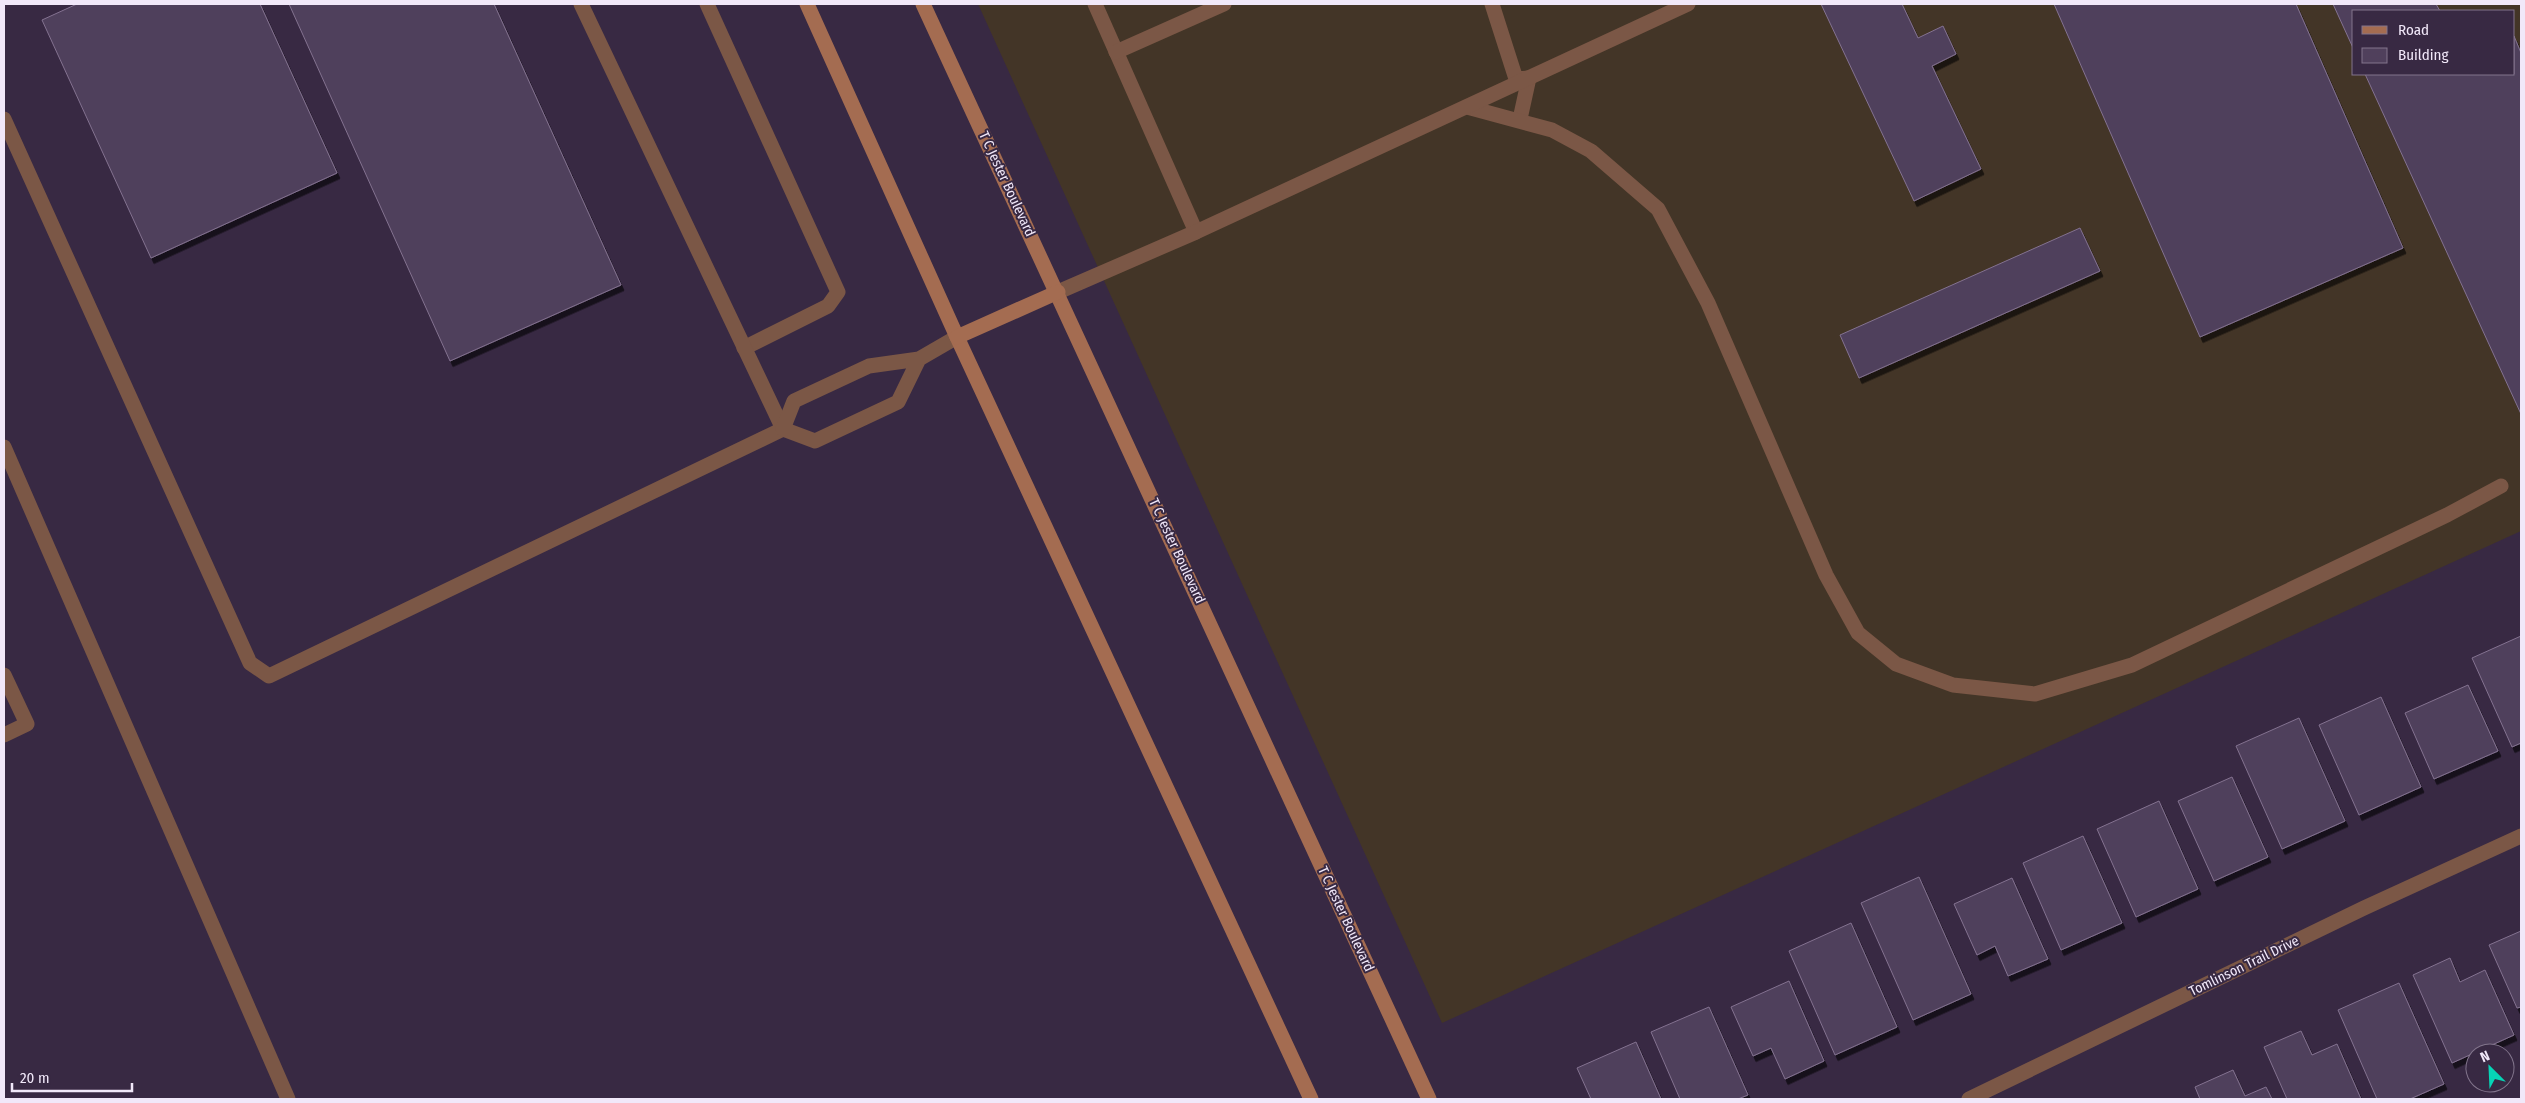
<svg xmlns="http://www.w3.org/2000/svg" width="2525" height="1103" font-family="'Fira Sans Condensed',sans-serif">
  <style>
    .industrial { fill: #433527; fill-rule: evenodd }
    .building { fill: #50405c; stroke: #837290; filter: url(#shadow) }
    .lines { fill: none; stroke-linecap: round; stroke-linejoin: round }
    .service { stroke: #7b5746; stroke-width: 15 }
    .minor { stroke: #7b5746; stroke-width: 15 }
    .secondary { stroke: #a46c51; stroke-width: 15 }
    .labels { text-anchor: middle; dominant-baseline: central; stroke-width: 4; stroke-linejoin: round; paint-order: stroke }
    .street-label { font-size: 14px; fill: #f1e8f9; stroke: #382943 }
  </style>
  <defs>
    <filter id="shadow"><feDropShadow dx="3" dy="5.5" stdDeviation="0" flood-color="#0009"/></filter>
  </defs>
  <rect width="100%" height="100%" fill="#382943"/>
  <!-- industrial -->
  <path class="industrial" d="M978,4H2521V531L1442,1023ZM2354,11H2514V74H2354Z"/>
  <!-- building -->
  <g class="building">
    <polygon points="77,4 260,4 337,173 151,258 42,20"/>
    <polygon points="289,4 494,4 621,285 450,361"/>
    <polygon points="1821,4 1902,4 1918,38 1943,26 1956,54 1932,66 1981,169 1914,201"/>
    <polygon points="2054,4 2296,4 2403,248 2200,337"/>
    <polygon points="2333,4 2436,4 2440,11 2354,11 2354,50"/>
    <polygon points="2514,36 2521,53 2521,414 2365,74 2514,74"/>
    <polygon points="2080,228 2100,271 1859,378 1840,335"/>
    <polygon points="2521,636 2521,743 2512,747 2472,658"/>
    <polygon points="2468,685 2498,751 2434,779 2405,713"/>
    <polygon points="2381,697 2421,787 2359,815 2319,725"/>
    <polygon points="2299,718 2345,821 2282,849 2236,746"/>
    <polygon points="2232,777 2268,857 2214,881 2178,801"/>
    <polygon points="2159,801 2198,889 2136,917 2097,829"/>
    <polygon points="2083,836 2122,923 2061,950 2023,863"/>
    <polygon points="1919,877 1971,994 1913,1020 1861,903"/>
    <polygon points="2012,878 2048,959 2008,976 1995,946 1977,955 1954,904"/>
    <polygon points="1851,923 1897,1027 1835,1055 1789,951"/>
    <polygon points="2521,931 2521,1007 2517,1008 2489,945"/>
    <polygon points="2450,958 2460,982 2485,970 2514,1035 2452,1063 2413,975"/>
    <polygon points="1789,981 1824,1061 1785,1079 1771,1048 1753,1056 1731,1007"/>
    <polygon points="2399,983 2444,1084 2410,1099 2377,1099 2338,1010"/>
    <polygon points="1709,1007 1748,1095 1738,1099 1680,1099 1651,1032"/>
    <polygon points="2301,1031 2312,1055 2337,1044 2361,1099 2287,1099 2264,1047"/>
    <polygon points="1636,1042 1661,1099 1591,1099 1577,1068"/>
    <polygon points="2233,1070 2245,1096 2266,1087 2272,1099 2200,1099 2195,1087"/>
  </g>
  <g class="lines">
    <!-- service -->
    <g class="service">
      <polyline points="707,4 838,292 828,306 744,348"/>
      <polyline points="1095,4 1196,232"/>
      <polyline points="1492,4 1516,79 1529,78 1520,119"/>
      <polyline points="1116,52 1224,4"/>
      <polyline points="1467,107 1552,130 1591,151 1658,209 1708,303 1826,575 1858,633 1896,664 1953,685 2035,694 2132,665 2447,515 2501,486"/>
      <polyline points="4,119 250,663 269,676 783,429 581,4"/>
      <polyline points="1058,292 1196,232 1688,4"/>
      <polyline points="919,359 898,402 815,441 783,429 794,401 869,366 919,359 957,337"/>
      <polyline points="4,447 288,1099"/>
      <polyline points="4,675 27,724 4,735"/>
    </g>
    <!-- minor -->
    <polyline class="minor" points="1969,1099 2364,908 2521,836"/>
    <!-- secondary -->
    <g class="secondary">
      <polyline points="807,4 957,337 1311,1099"/>
      <polyline points="923,4 1429,1099"/>
      <polyline points="957,337 1058,292"/>
    </g>
  </g>
  <g class="labels">
    <!-- street labels -->
    <g class="street-label">
      <text transform="translate(1007 184) rotate(65)">T C Jester Boulevard</text>
      <text transform="translate(1177 551) rotate(65)">T C Jester Boulevard</text>
      <text transform="translate(1346 919) rotate(65)">T C Jester Boulevard</text>
      <text transform="translate(2244 966) rotate(-26)">Tomlinson Trail Drive</text>
    </g>
  </g>
  <!-- border -->
  <rect width="2525" height="1103" fill="none" stroke="#f1e8f9" stroke-width="10"/>
  <!-- legend -->
  <rect x="2352" y="10" width="162" height="65" fill="#382943" stroke="#82758c"/>
  <rect x="2362" y="26" width="25" height="8" fill="#a46c51" stroke="#82758c"/>
  <text x="2398" y="35" font-size="15" fill="#f1e8f9">Road</text>
  <rect x="2362" y="48" width="25" height="15" fill="#50405c" stroke="#82758c"/>
  <text x="2398" y="60" font-size="15" fill="#f1e8f9">Building</text>
  <!-- north arrow -->
  <g transform="translate(2490 1068) rotate(336)"><circle r="24" fill="#382943" stroke="#82758c"/>
  <path d="M0-4L9 19L0 12L-9 19Z" fill="#06d5b6"/>
  <text y="-8" font-size="14" font-weight="bold" text-anchor="middle" fill="#f1e8f9">N</text>
  </g>
  <!-- scale -->
  <path d="M12 1083v8h120v-8" fill="none" stroke="#f1e8f9" stroke-width="2.5"/>
  <text x="20" y="1083" font-size="15" fill="#f1e8f9" stroke="#382943" stroke-width="4" paint-order="stroke">20 m</text>
</svg>
